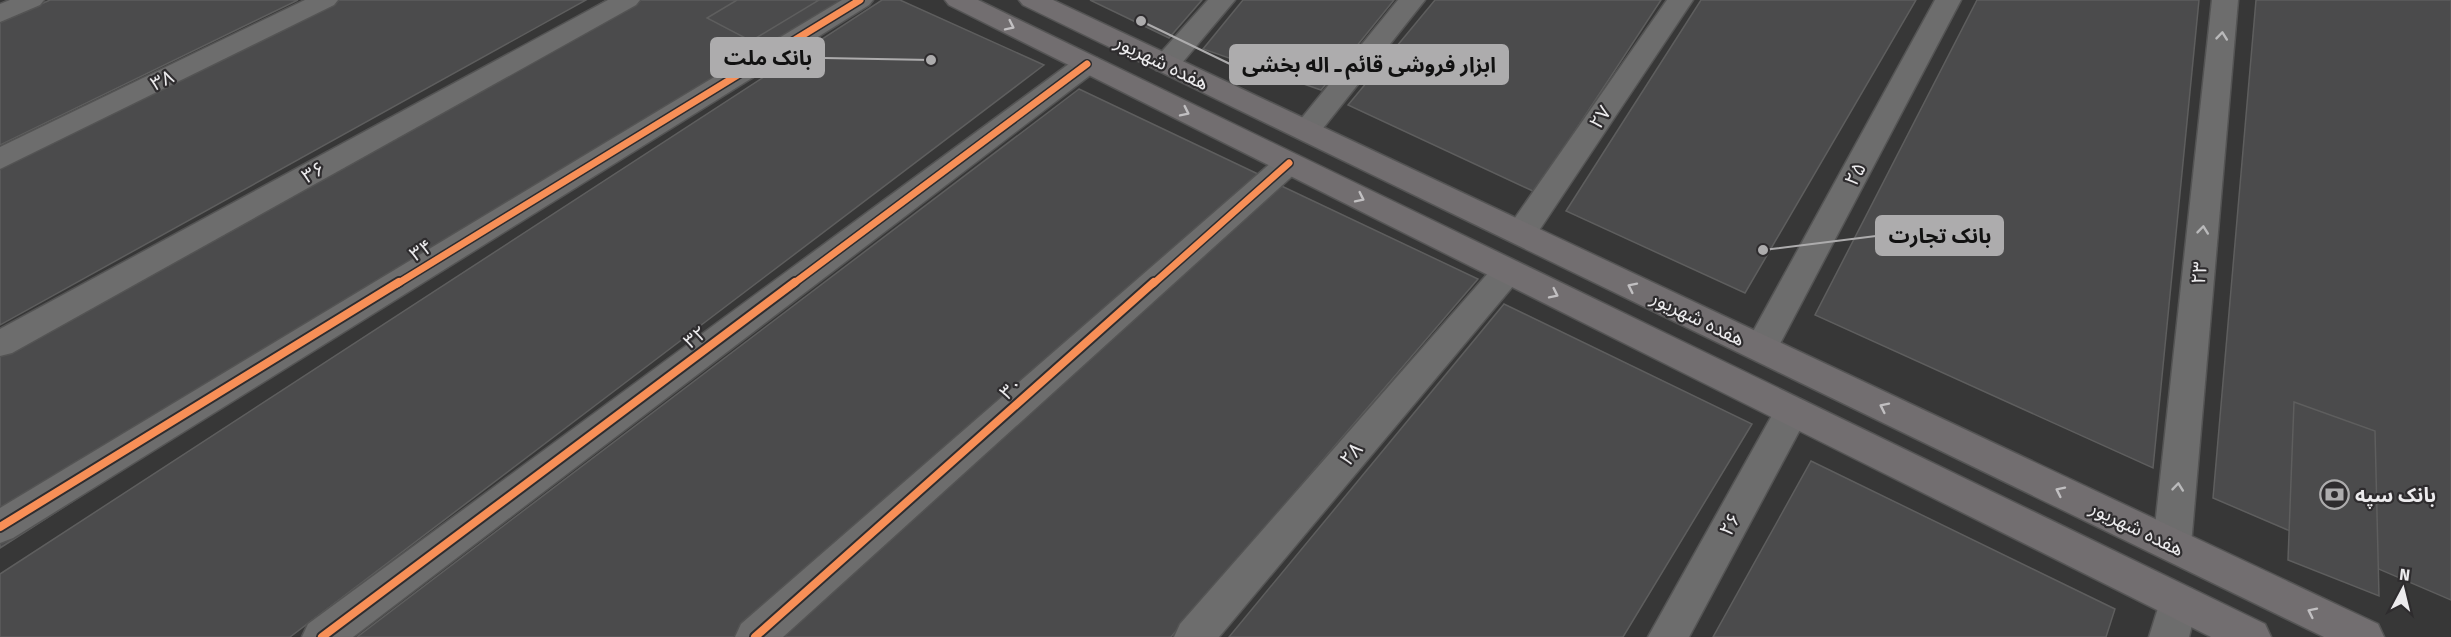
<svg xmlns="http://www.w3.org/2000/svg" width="2451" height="637" font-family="'Fira Sans','Noto Sans Arabic',sans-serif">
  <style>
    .building { fill: #4b4b4c; stroke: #5e5e5e; stroke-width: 1.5 }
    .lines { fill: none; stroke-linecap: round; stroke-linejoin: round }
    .street-casing { stroke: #545454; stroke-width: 3 }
    .secondary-casing { stroke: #545454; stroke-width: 3 }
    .street { fill: #6d6d6d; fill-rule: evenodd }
    .secondary { fill: #726e70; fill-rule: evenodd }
    .cycleway-far1-casing { stroke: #2e2c2e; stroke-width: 10 }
    .cycleway-casing { stroke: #2e2c2e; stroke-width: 12 }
    .cycleway-far1 { stroke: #f78f57; stroke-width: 7 }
    .cycleway { stroke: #f78f57; stroke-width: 8 }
    .oneway { stroke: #c1bfc1 }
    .oneway2 { stroke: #b9b9ba }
    .labels { text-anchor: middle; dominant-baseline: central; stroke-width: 4.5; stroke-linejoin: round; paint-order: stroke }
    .street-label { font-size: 20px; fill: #ecebed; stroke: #2e2c2e }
    .poi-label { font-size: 20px; font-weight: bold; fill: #ecebed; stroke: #2e2c2e; text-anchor: start }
    .leader { fill: none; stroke: #adacad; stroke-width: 2 }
    .callout-dot { fill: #adacad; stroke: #2e2c2e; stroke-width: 2 }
    .callout { fill: #adacad; stroke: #adacad; stroke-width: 2 }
    .callout-label { font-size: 21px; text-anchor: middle; font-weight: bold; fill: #111 }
  </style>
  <rect width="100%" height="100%" fill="#373737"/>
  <!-- building -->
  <g class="building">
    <polygon points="50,0 298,0 0,145 0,22"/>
    <polygon points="338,0 586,0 0,325 0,167"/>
    <polygon points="607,0 856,0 0,548 0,341"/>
    <polygon points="737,0 819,0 751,41 707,18"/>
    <polygon points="882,0 900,0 1044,65 290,637 0,637 0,574"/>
    <polygon points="1090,0 1202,0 1169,38"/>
    <polygon points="1243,0 1394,0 1321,90 1203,49"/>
    <polygon points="1435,0 1661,0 1535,192 1348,105"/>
    <polygon points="1701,0 1916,0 1745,293 1566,211"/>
    <polygon points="1977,0 2199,0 2153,468 1815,315"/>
    <polygon points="2256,0 2451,0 2451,600 2213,498"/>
    <polygon points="1079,89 1258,174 749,637 357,637"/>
    <polygon points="1271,181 1478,279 1171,637 777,637"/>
    <polygon points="1504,304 1752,424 1623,637 1229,637"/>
    <polygon points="2294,402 2375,431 2379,596 2288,560"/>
    <polygon points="1811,461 2115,609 2106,637 1713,637"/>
  </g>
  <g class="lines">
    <defs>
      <g id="street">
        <polygon points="10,0 44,0 40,5 0,22 0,4"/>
        <polygon points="305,0 338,0 334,5 0,169 0,147"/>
        <polygon points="608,0 640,0 636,5 12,353 0,356 0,329"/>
        <polygon points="842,0 873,0 869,5 13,538 0,543 0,508"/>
        <polygon points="1208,0 1235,0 1176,70 1166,72 1156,70 1152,64 1156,58"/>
        <polygon points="1398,0 1425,0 1316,137 1306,140 1296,137 1292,131 1296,125"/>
        <polygon points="1667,0 1693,0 1532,241 1521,244 1510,241 1505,233 1510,225"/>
        <polygon points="1935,0 1961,0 1773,357 1761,361 1749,357 1744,348"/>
        <polygon points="2212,0 2238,0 2191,545 2185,556 2172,561 2159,556 2153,545"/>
        <polygon points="1087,56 1097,58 1101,64 1097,70 353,637 302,637 308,624 1077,58"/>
        <polygon points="1289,153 1299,156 1304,163 1299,170 783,637 735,637 741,624 1279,156"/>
        <polygon points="1508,260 1519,263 1524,271 1519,279 1219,637 1174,637 1180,624 1497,263"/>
        <polygon points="1792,397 1804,401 1810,411 1689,637 1648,637 1780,401"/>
        <polygon points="2178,584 2192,589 2198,601 2189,637 2149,637 2164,589"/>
      </g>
      <g id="secondary">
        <polygon points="945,0 978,0 2265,624 2271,637 2211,637 949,5"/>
        <polygon points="1019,0 1053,0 2378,624 2384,637 2324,637 1023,5"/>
      </g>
    </defs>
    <!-- street casing -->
    <use href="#street" class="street-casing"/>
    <!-- secondary casing -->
    <use href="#secondary" class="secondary-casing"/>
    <!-- street -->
    <use href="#street" class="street"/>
    <!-- secondary -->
    <use href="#secondary" class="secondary"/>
    <defs>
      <g id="cycleway-far1">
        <polyline points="397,284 860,0"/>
        <polyline points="793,284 1087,64"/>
        <polyline points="1153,284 1289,163"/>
      </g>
      <g id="cycleway">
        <polyline points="0,527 399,282"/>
        <polyline points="322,637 795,282"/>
        <polyline points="755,637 1154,282"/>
      </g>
    </defs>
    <!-- cycleway-far1 casing -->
    <use href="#cycleway-far1" class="cycleway-far1-casing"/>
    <!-- cycleway casing -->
    <use href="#cycleway" class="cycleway-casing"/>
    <!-- cycleway-far1 -->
    <use href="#cycleway-far1" class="cycleway-far1"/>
    <!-- cycleway -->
    <use href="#cycleway" class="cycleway"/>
  </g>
  <!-- one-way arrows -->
  <defs><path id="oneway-chevron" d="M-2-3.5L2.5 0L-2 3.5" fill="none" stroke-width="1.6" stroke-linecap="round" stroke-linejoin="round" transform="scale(1.5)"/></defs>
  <g class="oneway">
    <use href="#oneway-chevron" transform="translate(1010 26) rotate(26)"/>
    <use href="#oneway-chevron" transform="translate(1185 112) rotate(26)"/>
    <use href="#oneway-chevron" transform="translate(1360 198) rotate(26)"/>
    <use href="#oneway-chevron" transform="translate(1632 287) rotate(-154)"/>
    <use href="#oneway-chevron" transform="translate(1554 294) rotate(26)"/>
    <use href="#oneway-chevron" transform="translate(1884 407) rotate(-154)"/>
    <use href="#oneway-chevron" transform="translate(2060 491) rotate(-154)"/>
    <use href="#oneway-chevron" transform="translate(2312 612) rotate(-154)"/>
  </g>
  <g class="oneway2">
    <use href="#oneway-chevron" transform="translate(2222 36) rotate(-84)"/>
    <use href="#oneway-chevron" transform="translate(2203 230) rotate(-84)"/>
    <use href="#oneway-chevron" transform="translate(2178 487) rotate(-84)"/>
  </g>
  <!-- icons -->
  <defs>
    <symbol id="bank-ring" viewBox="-11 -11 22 22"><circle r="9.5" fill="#2e2c2e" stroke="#adacad" stroke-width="1.5"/><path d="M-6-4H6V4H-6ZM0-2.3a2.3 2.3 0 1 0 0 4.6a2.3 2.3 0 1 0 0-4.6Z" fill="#adacad"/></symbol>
  </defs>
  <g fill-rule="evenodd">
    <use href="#bank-ring" x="2318" y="478" width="33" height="33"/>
  </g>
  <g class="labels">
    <!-- street labels -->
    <g class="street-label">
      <text transform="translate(1162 62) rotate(26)">هفده شهریور</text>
      <text transform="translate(162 80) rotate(-26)">۳۸</text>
      <text transform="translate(1600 117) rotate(-56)">۲۷</text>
      <text transform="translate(313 172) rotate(-29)">۳۶</text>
      <text transform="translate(1855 174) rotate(-62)">۲۵</text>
      <text transform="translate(421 250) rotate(-32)">۳۴</text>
      <text transform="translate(2199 273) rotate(-84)">۲۳</text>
      <text transform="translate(1698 318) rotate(26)">هفده شهریور</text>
      <text transform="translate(695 337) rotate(-37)">۳۲</text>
      <text transform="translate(1011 388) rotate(-42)">۳۰</text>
      <text transform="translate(1351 454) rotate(-49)">۲۸</text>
      <text transform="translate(1730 524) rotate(-61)">۲۶</text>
      <text transform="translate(2137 528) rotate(26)">هفده شهریور</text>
    </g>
    <!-- poi labels -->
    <g class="poi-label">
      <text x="2355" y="495">بانک سپه</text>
    </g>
  </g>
  <!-- callouts -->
  <path class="leader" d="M931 60L824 58M1141 21L1230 64M1763 250L1876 236"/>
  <g class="callout-dot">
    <circle cx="931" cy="60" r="6"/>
    <circle cx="1141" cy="21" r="6"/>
    <circle cx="1763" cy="250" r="6"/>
  </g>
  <g class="callout">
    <rect x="711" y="38" width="113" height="39" rx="6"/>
    <rect x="1230" y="45" width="278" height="39" rx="6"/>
    <rect x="1876" y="216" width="127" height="39" rx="6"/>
  </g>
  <g class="callout-label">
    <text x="768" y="65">بانک ملت</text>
    <text x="1369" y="72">ابزار فروشی قائم ـ اله بخشی</text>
    <text x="1940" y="243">بانک تجارت</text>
  </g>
  <!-- north arrow -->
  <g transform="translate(2403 589) rotate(7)" stroke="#2e2c2e" stroke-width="4.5" paint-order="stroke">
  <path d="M0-4.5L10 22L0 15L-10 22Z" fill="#ecebed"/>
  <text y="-9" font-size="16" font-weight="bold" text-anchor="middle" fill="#ecebed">N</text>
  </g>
</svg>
